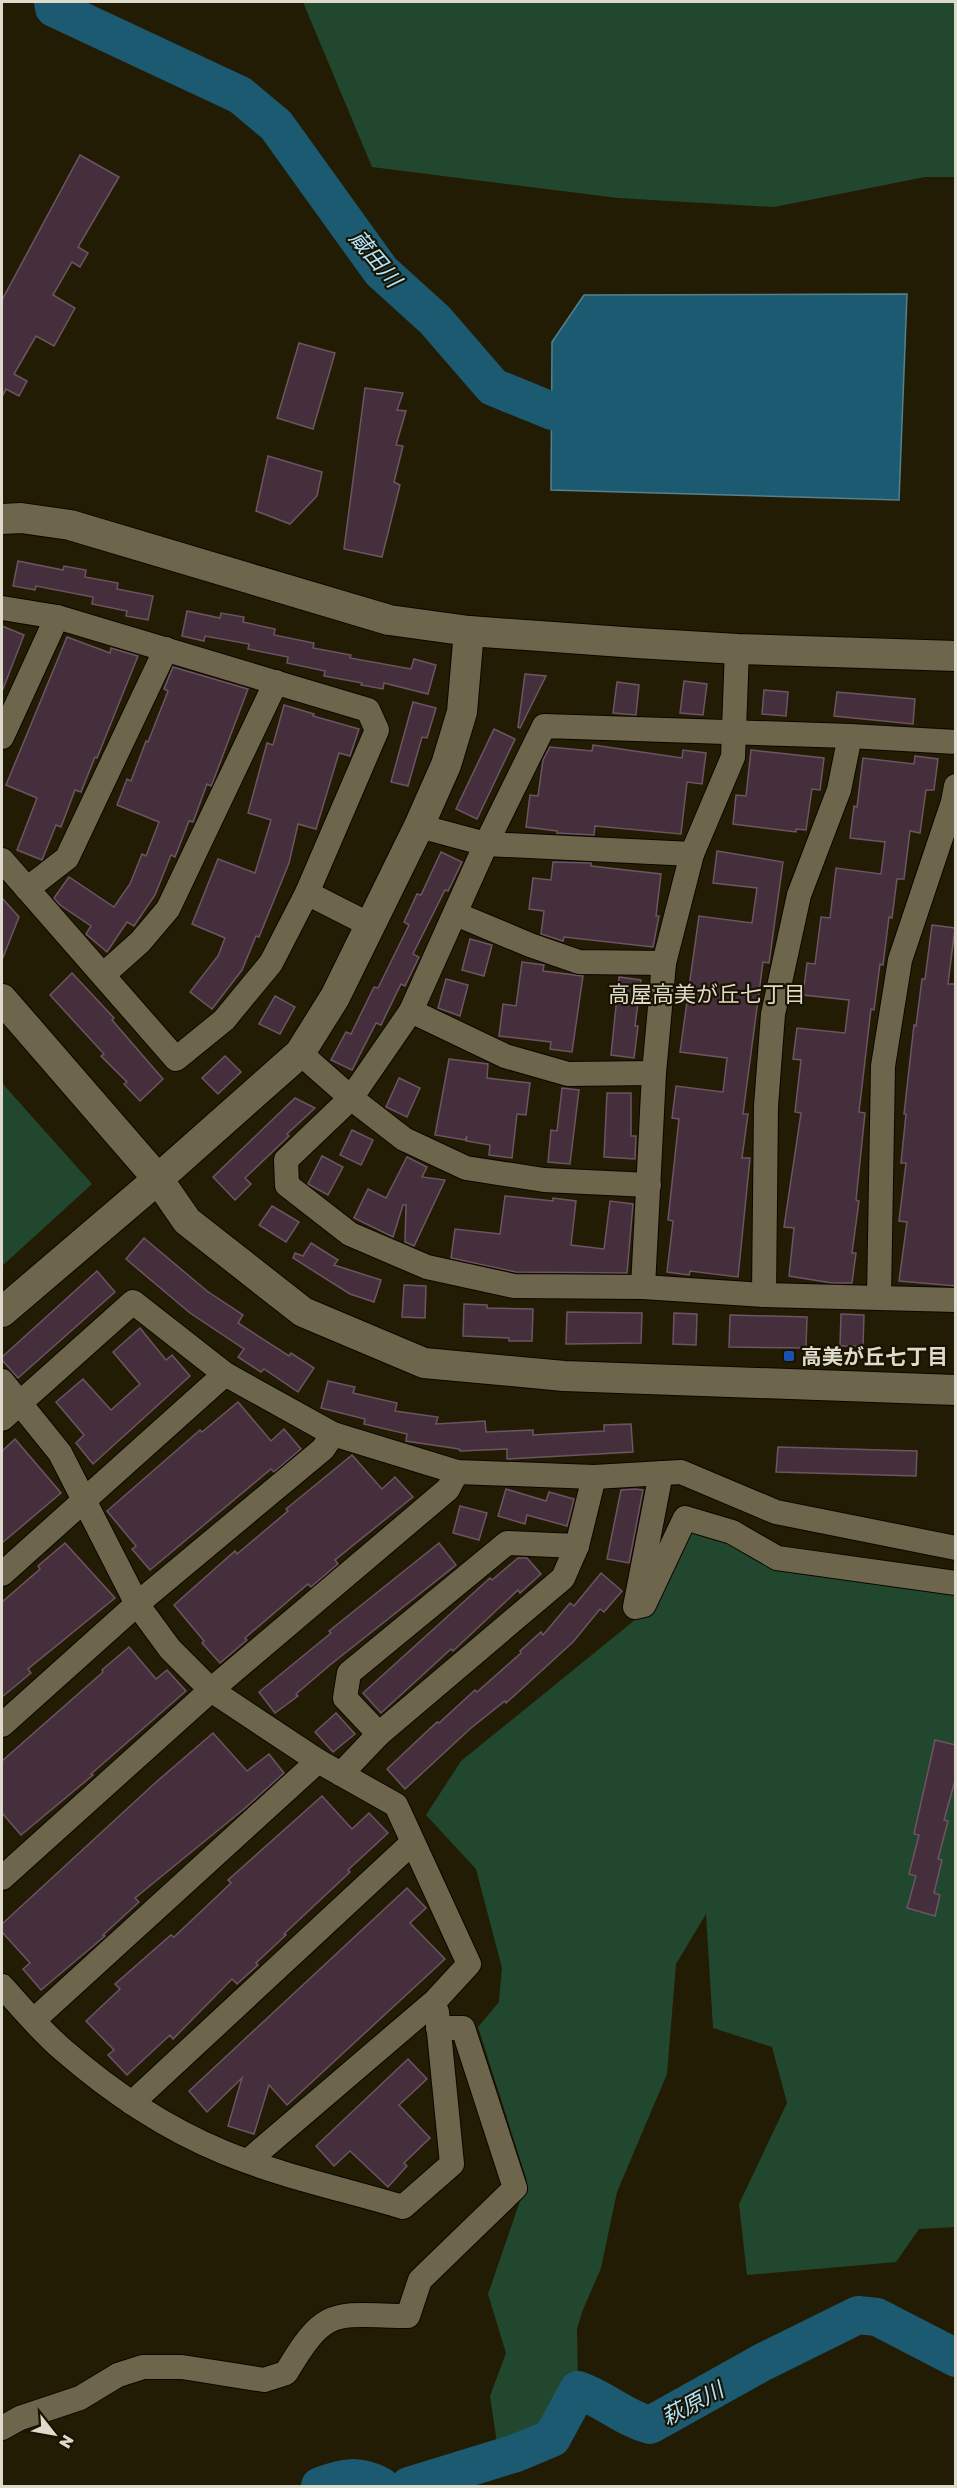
<svg xmlns="http://www.w3.org/2000/svg" width="957" height="2488" font-family="'Golos Text','Noto Sans JP',sans-serif">
  <style>
    .green { fill: #21482e }
    .water { fill: #1b5a71; stroke: #56818c; stroke-width: 1.5 }
    .lines { fill: none; stroke-linecap: round; stroke-linejoin: round }
    .river { stroke: #1b5a71; stroke-width: 38 }
    .building { fill: #462f3d; stroke: #6d5462; stroke-width: 1.5 }
    .minor-casing { stroke: #0c0600; stroke-width: 26 }
    .tertiary-casing { stroke: #0c0600; stroke-width: 32 }
    .minor { stroke: #6d664c; stroke-width: 24 }
    .tertiary { stroke: #6d664c; stroke-width: 30 }
    .transit-dot { fill: #1a4fb4; stroke: #191300; stroke-width: 2 }
    .labels { text-anchor: middle; dominant-baseline: central; stroke-width: 4.5; stroke-linejoin: round; paint-order: stroke }
    .poi-label { font-size: 21px; font-weight: bold; fill: #dfdbcc; stroke: #191300; text-anchor: start }
    .water-label { font-size: 22px; font-style: italic; fill: #b1e4fc; stroke: #191300 }
    .neighbourhood-label { font-size: 22px; fill: #dfdbcc; stroke: #191300 }
  </style>
  <rect width="100%" height="100%" fill="#231c04"/>
  <!-- green -->
  <g class="green">
    <polygon points="303,2 955,2 955,177 925,177 774,207 618,198 372,167"/>
    <polygon points="2,1083 92,1184 2,1266"/>
    <polygon points="696,1522 779,1554 955,1581 955,2227 919,2229 896,2262 747,2275 739,2204 787,2103 772,2047 713,2028 706,1914 676,1964 667,2074 617,2192 601,2268 582,2312 577,2329 578,2390 548,2436 498,2450 490,2396 506,2353 488,2294 527,2181 478,2027 499,2002 502,1968 476,1869 426,1815 461,1761 641,1615"/>
  </g>
  <!-- water -->
  <polygon class="water" points="907,294 899,500 551,490 552,342 584,295"/>
  <g class="lines">
    <!-- river -->
    <g class="river">
      <polyline points="53,2 54,8 240,95 276,125 381,271 435,320 493,387 552,411 602,414"/>
      <path d="M320,2486C344,2477 358,2474 381,2486"/>
      <path d="M409,2486L516,2453L552,2438L578,2390C604,2399 624,2418 650,2425L761,2363L858,2315L877,2317L956,2358"/>
    </g>
  </g>
  <!-- building -->
  <g class="building">
    <polygon points="80,155 119,177 78,247 88,253 80,267 72,262 53,295 75,308 54,346 36,336 14,374 27,381 19,396 6,389 2,397 2,300"/>
    <polygon points="299,343 335,353 313,429 277,418"/>
    <polygon points="365,388 403,393 397,410 406,411 396,445 403,446 394,482 400,485 382,557 344,549"/>
    <polygon points="268,456 322,472 317,496 290,524 256,511"/>
    <polygon points="18,561 63,570 64,566 86,570 85,577 118,583 117,589 153,596 148,620 126,616 127,611 92,604 93,597 36,586 35,590 13,586"/>
    <polygon points="187,611 220,618 221,613 244,617 243,622 275,629 274,635 314,643 313,648 351,655 350,658 411,669 414,659 436,665 428,694 384,683 383,689 361,685 362,683 324,676 325,671 287,663 288,657 248,649 249,644 205,636 204,641 182,636"/>
    <polygon points="2,626 24,635 3,689 2,688"/>
    <polygon points="67,637 110,653 111,648 138,656 97,758 95,757 81,792 75,790 61,827 56,825 42,860 17,850 37,798 6,785"/>
    <polygon points="173,667 248,689 212,784 211,786 207,784 193,822 189,821 175,857 171,855 155,895 134,926 127,922 107,952 86,934 91,926 60,905 54,898 69,877 114,907 130,884 142,854 146,856 159,822 117,805 127,779 131,781 146,741 148,742 168,691 164,689"/>
    <polygon points="525,674 546,676 520,728 518,727"/>
    <polygon points="684,681 707,684 703,715 680,713"/>
    <polygon points="617,682 639,685 636,715 613,713"/>
    <polygon points="764,690 788,692 786,716 762,714"/>
    <polygon points="837,692 915,699 913,724 834,716"/>
    <polygon points="413,702 436,708 427,738 422,737 408,786 391,782"/>
    <polygon points="284,705 314,714 313,716 359,729 350,756 339,753 316,829 298,824 289,863 259,937 256,936 242,970 212,1009 190,992 218,956 225,938 192,924 218,859 255,873 271,820 248,813 267,743 273,745"/>
    <polygon points="494,729 515,739 477,819 456,809"/>
    <polygon points="593,745 682,758 683,750 706,753 702,784 687,782 681,834 595,826 594,835 557,833 557,831 526,827 530,795 538,796 543,760 550,747 592,751"/>
    <polygon points="751,750 824,758 820,790 812,789 806,830 796,829 796,832 733,824 736,795 746,796"/>
    <polygon points="915,756 938,759 934,790 926,790 920,833 910,831 904,879 897,879 892,918 889,917 883,965 880,964 874,1010 871,1009 859,1112 865,1113 856,1200 859,1201 852,1253 856,1253 852,1283 832,1283 789,1276 794,1228 784,1227 801,1113 795,1112 801,1060 793,1059 797,1028 845,1033 849,1000 803,995 807,963 815,964 821,917 830,918 836,868 881,874 885,842 850,838 854,806 857,807 863,758 914,764"/>
    <polygon points="717,851 783,862 769,963 763,962 743,1114 748,1114 742,1158 750,1158 738,1277 690,1271 689,1275 667,1272 673,1221 668,1220 679,1119 672,1118 676,1086 723,1092 727,1058 680,1052 699,916 752,923 757,888 713,883"/>
    <polygon points="441,852 462,862 448,891 445,890 413,954 419,957 405,986 401,984 381,1025 376,1023 352,1070 331,1060 346,1032 351,1034 374,987 378,988 409,925 404,922 417,894 421,895"/>
    <polygon points="553,862 591,863 591,866 661,874 656,916 659,916 653,947 564,937 563,941 541,934 544,911 529,909 533,878 551,880"/>
    <polygon points="2,898 19,917 2,960"/>
    <polygon points="932,925 955,928 948,984 956,984 956,1286 899,1281 907,1222 899,1221 906,1163 901,1163 906,1114 904,1114 914,1025 916,1026 922,979 925,979"/>
    <polygon points="470,939 492,945 484,976 462,970"/>
    <polygon points="522,962 544,965 543,971 583,976 572,1052 550,1049 551,1042 499,1036 503,1004 516,1006"/>
    <polygon points="72,973 114,1018 112,1020 163,1079 140,1101 124,1084 127,1082 101,1056 104,1054 50,995"/>
    <polygon points="619,977 641,980 635,1026 638,1026 634,1058 611,1055"/>
    <polygon points="446,979 468,985 460,1016 438,1008"/>
    <polygon points="275,996 295,1007 280,1034 259,1024"/>
    <polygon points="225,1056 241,1072 218,1094 202,1078"/>
    <polygon points="449,1059 488,1064 487,1078 530,1083 526,1115 517,1114 512,1158 489,1155 490,1145 466,1141 467,1136 465,1140 435,1135"/>
    <polygon points="399,1078 420,1088 407,1117 386,1107"/>
    <polygon points="562,1088 579,1090 570,1164 548,1162 551,1130 557,1131"/>
    <polygon points="607,1093 631,1093 631,1136 636,1136 635,1159 604,1157"/>
    <polygon points="295,1098 315,1108 287,1134 289,1136 245,1178 251,1184 235,1200 213,1177"/>
    <polygon points="352,1130 373,1140 361,1165 340,1155"/>
    <polygon points="322,1156 343,1167 328,1195 308,1184"/>
    <polygon points="407,1157 427,1167 422,1177 445,1180 414,1246 405,1242 406,1205 403,1205 393,1237 354,1218 368,1189 386,1198"/>
    <polygon points="505,1196 553,1201 553,1198 576,1201 571,1245 604,1249 610,1201 633,1204 627,1273 516,1272 451,1258 455,1229 500,1234"/>
    <polygon points="272,1206 299,1222 286,1242 259,1225"/>
    <polygon points="144,1238 207,1291 243,1315 238,1323 289,1356 291,1353 314,1368 298,1392 264,1369 261,1372 238,1357 244,1349 190,1313 126,1259"/>
    <polygon points="311,1243 338,1260 334,1265 381,1280 374,1302 350,1294 293,1258 295,1253 303,1256"/>
    <polygon points="97,1271 115,1292 18,1378 2,1360 2,1357"/>
    <polygon points="404,1285 426,1286 425,1318 402,1317"/>
    <polygon points="464,1304 487,1305 487,1308 533,1309 532,1341 509,1341 509,1338 463,1336"/>
    <polygon points="567,1312 642,1313 641,1343 566,1344"/>
    <polygon points="674,1313 697,1314 696,1345 673,1344"/>
    <polygon points="841,1314 864,1315 863,1346 840,1346"/>
    <polygon points="730,1315 807,1317 806,1348 729,1347"/>
    <polygon points="140,1328 166,1360 172,1355 190,1376 93,1464 76,1443 84,1435 56,1402 83,1379 111,1410 140,1384 113,1352"/>
    <polygon points="328,1381 355,1387 353,1393 397,1403 395,1411 438,1417 436,1424 485,1421 486,1432 533,1430 533,1435 604,1431 604,1425 631,1424 633,1452 507,1459 507,1449 460,1451 459,1449 406,1441 407,1434 364,1424 365,1419 321,1408"/>
    <polygon points="238,1402 271,1441 284,1429 301,1449 274,1472 271,1469 150,1570 132,1549 136,1546 107,1511 200,1430 202,1432"/>
    <polygon points="15,1439 61,1493 2,1543 2,1451"/>
    <polygon points="778,1447 917,1451 916,1476 776,1472"/>
    <polygon points="352,1455 382,1489 395,1477 413,1497 335,1560 338,1564 311,1587 308,1584 245,1638 247,1640 220,1663 202,1643 204,1641 174,1605 235,1551 237,1554 288,1511 286,1509"/>
    <polygon points="506,1489 546,1501 549,1492 574,1499 567,1526 527,1515 525,1524 498,1516"/>
    <polygon points="635,1489 643,1490 629,1563 607,1559 621,1490"/>
    <polygon points="460,1506 487,1513 479,1540 453,1533"/>
    <polygon points="65,1543 115,1598 28,1669 31,1673 2,1697 2,1602 40,1569 38,1566"/>
    <polygon points="439,1543 456,1565 330,1665 296,1694 298,1696 275,1713 259,1692 331,1633 329,1631"/>
    <polygon points="518,1558 527,1558 541,1574 520,1593 518,1590 453,1651 451,1649 381,1713 363,1693 490,1578 492,1580"/>
    <polygon points="601,1573 622,1591 604,1612 600,1609 573,1642 506,1703 505,1701 471,1728 405,1789 387,1769 437,1722 439,1723 475,1690 477,1692 521,1653 520,1651 541,1632 543,1635 570,1603 574,1606"/>
    <polygon points="129,1647 156,1679 167,1670 186,1691 91,1774 93,1775 21,1835 2,1813 2,1761 103,1672 102,1670"/>
    <polygon points="336,1713 355,1734 333,1752 315,1732"/>
    <polygon points="213,1733 247,1771 269,1754 284,1773 244,1809 135,1898 139,1902 103,1935 105,1936 41,1990 23,1969 30,1963 2,1932 2,1924 155,1783"/>
    <polygon points="935,1740 956,1745 956,1777 944,1820 948,1821 938,1859 942,1860 934,1893 940,1895 935,1916 907,1908 916,1876 909,1874 919,1835 914,1834"/>
    <polygon points="322,1796 352,1829 369,1813 388,1833 348,1870 350,1872 284,1934 286,1935 256,1963 258,1965 237,1984 232,1979 173,2039 170,2035 127,2075 108,2055 114,2050 86,2021 120,1989 115,1984 171,1935 174,1937 231,1883 228,1880"/>
    <polygon points="407,1888 426,1908 410,1923 445,1959 287,2105 269,2085 254,2134 228,2126 242,2078 207,2112 189,2091"/>
    <polygon points="408,2059 427,2079 399,2105 430,2138 404,2163 407,2166 388,2187 350,2151 334,2166 316,2146"/>
  </g>
  <g class="lines">
    <defs>
      <g id="minor">
        <polyline points="2,608 57,617 368,710 377,730 307,893 271,963 224,1020 176,1059 2,860"/>
        <polyline points="2,737 57,617"/>
        <polyline points="956,742 850,736 544,726 486,844 411,1011 351,1098 286,1160 287,1185 350,1234 427,1267 514,1286 643,1287 764,1295 956,1300"/>
        <polyline points="419,826 486,844 692,854"/>
        <polyline points="27,889 67,858 166,649"/>
        <polyline points="307,893 370,925"/>
        <polyline points="456,914 530,945 579,962 664,963"/>
        <polyline points="103,975 140,942 168,909 276,682"/>
        <polyline points="411,1011 505,1056 568,1074 654,1073"/>
        <polyline points="300,1053 351,1098 404,1139 466,1168 544,1180 649,1185"/>
        <polyline points="643,1287 654,1073 664,963 692,854 733,757 737,649"/>
        <polyline points="764,1295 766,1106 773,1014 799,895 839,790 850,736"/>
        <polyline points="879,1297 883,1066 900,960 953,802 956,786"/>
        <polyline points="2,1381 60,1453 137,1604 170,1649 211,1690 318,1761 396,1805 469,1964 435,2001 248,2161"/>
        <polyline points="2,1419 133,1302 225,1374 333,1434 457,1472 594,1477 681,1472 776,1512 956,1548"/>
        <polyline points="661,1473 635,1607 644,1605 685,1518 732,1532 777,1558 956,1583"/>
        <polyline points="2,1574 225,1374"/>
        <polyline points="2,1725 137,1604 323,1449 333,1434"/>
        <polyline points="379,1734 345,1698 349,1673 507,1543 577,1546"/>
        <polyline points="341,1774 379,1734 563,1578 577,1546 594,1477"/>
        <polyline points="2,1878 211,1690 448,1489 457,1472"/>
        <path d="M2,1986C21,2007 40,2030 62,2049C109,2090 165,2128 223,2152C281,2176 343,2189 403,2207L452,2164L437,2012"/>
        <polyline points="34,2020 318,1761"/>
        <polyline points="132,2103 412,1843"/>
        <path d="M2,2428L20,2418L80,2398L118,2375L143,2367H182L264,2380L286,2373C326,2305 334,2315 408,2316L420,2280L515,2188L463,2028H438"/>
      </g>
      <g id="tertiary">
        <polyline points="2,519 21,518 70,525 389,620 469,631 637,643 737,649 956,656"/>
        <polyline points="2,999 158,1179 187,1221 303,1312 424,1363 564,1376 956,1390"/>
        <polyline points="2,1312 158,1179 300,1053 335,997 419,826 446,765 462,712 469,631"/>
      </g>
    </defs>
    <!-- minor casing -->
    <use href="#minor" class="minor-casing"/>
    <!-- tertiary casing -->
    <use href="#tertiary" class="tertiary-casing"/>
    <!-- minor -->
    <use href="#minor" class="minor"/>
    <!-- tertiary -->
    <use href="#tertiary" class="tertiary"/>
  </g>
  <!-- markers -->
  <rect class="transit-dot" x="783" y="1350" width="12" height="12" rx="3"/>
  <g class="labels">
    <!-- poi labels -->
    <g class="poi-label">
      <text x="801" y="1356">高美が丘七丁目</text>
    </g>
    <!-- water labels -->
    <g class="water-label">
      <text transform="translate(376 258) rotate(50)">蔵田川</text>
      <text transform="translate(692 2403) rotate(-28)">萩原川</text>
    </g>
    <!-- neighbourhood labels -->
    <g class="neighbourhood-label">
      <text x="707" y="993">高屋高美が丘七丁目</text>
    </g>
  </g>
  <!-- border -->
  <rect width="957" height="2488" fill="none" stroke="#dfdbcc" stroke-width="6"/>
  <!-- north arrow -->
  <g transform="translate(54 2434) rotate(121)" stroke="#191300" stroke-width="4.5" paint-order="stroke">
  <path d="M0-4.5L10 22L0 15L-10 22Z" fill="#dfdbcc"/>
  <text y="-9" font-size="16" font-weight="bold" text-anchor="middle" fill="#dfdbcc">N</text>
  </g>
</svg>
